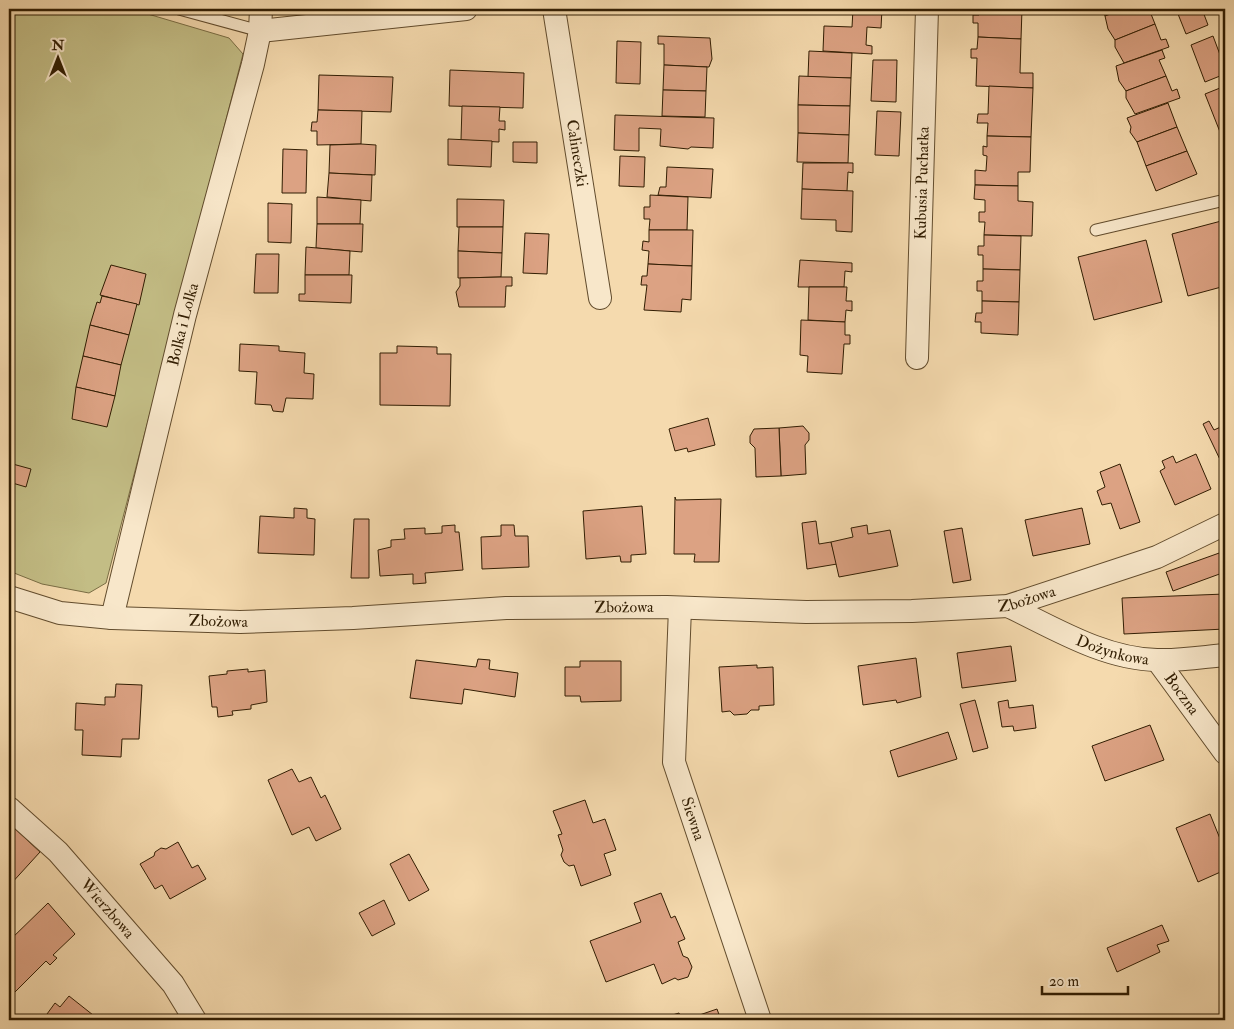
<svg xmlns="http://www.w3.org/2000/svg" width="1234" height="1029" font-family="'IM FELL Double Pica',serif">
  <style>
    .green { fill: #c3bd85; stroke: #7a6d44 }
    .building { fill: #dca283; stroke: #311d02 }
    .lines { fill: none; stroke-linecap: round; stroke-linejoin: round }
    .service-casing { stroke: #624c2d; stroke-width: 13 }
    .minor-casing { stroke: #624c2d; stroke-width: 24 }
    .service { stroke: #f8e7ca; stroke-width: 11 }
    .minor { stroke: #f8e7ca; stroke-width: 22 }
    .labels { text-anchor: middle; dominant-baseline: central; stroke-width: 4; stroke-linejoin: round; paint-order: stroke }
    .street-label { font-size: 16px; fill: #311d02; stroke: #f8e7ca }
  </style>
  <rect width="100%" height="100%" fill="#f5daae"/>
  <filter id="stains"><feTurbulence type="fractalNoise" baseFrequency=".004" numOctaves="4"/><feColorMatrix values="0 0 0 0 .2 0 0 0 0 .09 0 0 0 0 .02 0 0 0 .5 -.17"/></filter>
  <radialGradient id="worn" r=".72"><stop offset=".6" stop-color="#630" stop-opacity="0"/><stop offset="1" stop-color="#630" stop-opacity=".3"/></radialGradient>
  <!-- green -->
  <polygon class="green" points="15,9 131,9 229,38 243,54 106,583 89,593 42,584 9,571 9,12"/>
  <!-- building -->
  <g class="building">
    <polygon points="853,9 882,9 881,28 867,27 866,45 872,46 872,54 823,51 824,26 852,27"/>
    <polygon points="979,9 1022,9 1021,39 978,37 978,23 973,23 973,15 979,15"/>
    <polygon points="1102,9 1124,9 1105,16"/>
    <polygon points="1124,9 1149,9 1155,24 1115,40 1108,29 1105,16"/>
    <polygon points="1176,9 1202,9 1208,25 1186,34"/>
    <polygon points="1155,24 1161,40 1166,39 1169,47 1124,63 1115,47 1115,40"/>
    <polygon points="658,36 710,38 712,59 709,67 664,65 664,44 658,44"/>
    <polygon points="1213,36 1225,68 1225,74 1205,82 1191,45"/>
    <polygon points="978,37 1021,39 1020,73 1033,73 1033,88 976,86 977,58 971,58 971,49 977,49"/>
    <polygon points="617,41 641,42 640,84 616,83"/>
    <polygon points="1162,50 1165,58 1159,60 1166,76 1126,91 1119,81 1116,66"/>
    <polygon points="809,51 852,53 851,78 808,77"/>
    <polygon points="873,60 897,60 896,102 871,101"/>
    <polygon points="664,65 707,67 706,91 663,90"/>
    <polygon points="450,70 524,73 523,108 449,106"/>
    <polygon points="319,75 393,77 391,112 318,110"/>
    <polygon points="799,76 851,78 850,106 798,105"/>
    <polygon points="1166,76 1172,91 1177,89 1180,98 1135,114 1126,98 1126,91"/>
    <polygon points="989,86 1033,88 1031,137 987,136 988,123 977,123 978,114 988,114"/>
    <polygon points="1225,86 1225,129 1220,132 1205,94"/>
    <polygon points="663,90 706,91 705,117 662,116"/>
    <polygon points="1168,103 1177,127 1137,142 1130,132 1131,127 1127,118"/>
    <polygon points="798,105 850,106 849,135 798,133"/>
    <polygon points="462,106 500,107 499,121 505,121 505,130 499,129 499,142 461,140"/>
    <polygon points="318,110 362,111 361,144 317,145 317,131 311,131 312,122 317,122"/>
    <polygon points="877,111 901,112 899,156 875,155"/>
    <polygon points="615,115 714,118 713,148 691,147 688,149 660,146 661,129 639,128 639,151 614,150"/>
    <polygon points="1177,127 1187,151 1146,166 1137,142"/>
    <polygon points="798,133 849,135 848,163 797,162"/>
    <polygon points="987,136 1031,137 1030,172 1018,172 1018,186 975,185 975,170 986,171 987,156 983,155 983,146 987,147"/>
    <polygon points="448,139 492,141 491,167 448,165"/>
    <polygon points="513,142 537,142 537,163 513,162"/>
    <polygon points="361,144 376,145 375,175 329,173 330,145"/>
    <polygon points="283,149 307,150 306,193 282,193"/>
    <polygon points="1187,151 1197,174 1156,191 1146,166"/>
    <polygon points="620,156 645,157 644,187 619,186"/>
    <polygon points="803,163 853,163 853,173 848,172 847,191 802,189"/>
    <polygon points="667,167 713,169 711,198 658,195 660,187 666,187"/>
    <polygon points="329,173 372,175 371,201 327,197"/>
    <polygon points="975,185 1018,186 1018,201 1033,202 1032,236 984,235 985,222 979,222 979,212 985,212 985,200 974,199"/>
    <polygon points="802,189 853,191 852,232 836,231 836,220 801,219"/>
    <polygon points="650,195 688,197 687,230 649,230 650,219 644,219 644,207 650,207"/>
    <polygon points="317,197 361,200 360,224 317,224"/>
    <polygon points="457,199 504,200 503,227 457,227"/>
    <polygon points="268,203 292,204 291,243 268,242"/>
    <polygon points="1225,220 1225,286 1188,296 1172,234"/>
    <polygon points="317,224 363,224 362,252 316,248"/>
    <polygon points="459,227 503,227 502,253 458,251"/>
    <polygon points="649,230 693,230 692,266 648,264 649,251 642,250 643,241 649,242"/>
    <polygon points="525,233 549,234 547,274 523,273"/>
    <polygon points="984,235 1021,236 1020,270 983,269 983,255 978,255 978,246 984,246"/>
    <polygon points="1146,240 1162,302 1094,320 1078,257"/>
    <polygon points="306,247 350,251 349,275 305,275"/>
    <polygon points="458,251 502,253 501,277 458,278"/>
    <polygon points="256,254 279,254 278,293 254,293"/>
    <polygon points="800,260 852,263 852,272 845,271 844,287 798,287"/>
    <polygon points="648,264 692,266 691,300 682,299 681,312 644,310 647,285 641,285 642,276 647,276"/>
    <polygon points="111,265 146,274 139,305 100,295"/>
    <polygon points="983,269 1020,270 1019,302 982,301 982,291 977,291 977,281 983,281"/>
    <polygon points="305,275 352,275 351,303 299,301 299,294 305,294"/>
    <polygon points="501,277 512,277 512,286 506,286 505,307 459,307 456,292 460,286 460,278"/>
    <polygon points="809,287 847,287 846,301 852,301 852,311 846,310 845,322 808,320"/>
    <polygon points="102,296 137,304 129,335 90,325 97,302 100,303"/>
    <polygon points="982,301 1019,302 1018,335 981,333 981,322 975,322 976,313 982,313"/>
    <polygon points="801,320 845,322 845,335 850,335 850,344 844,344 842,374 807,372 808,356 800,355"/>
    <polygon points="90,325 129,335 121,365 83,356"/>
    <polygon points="240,344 279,346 279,351 305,353 304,373 314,374 313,399 286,398 283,412 273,411 271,405 255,404 257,372 239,371"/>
    <polygon points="397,346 437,347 437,354 451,354 450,406 380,405 380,353 397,353"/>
    <polygon points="83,356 121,365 115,396 76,387"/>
    <polygon points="76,387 115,396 107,427 72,419"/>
    <polygon points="708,418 715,445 688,452 687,448 675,451 669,429"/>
    <polygon points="1209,421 1214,430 1225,425 1225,470 1203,424"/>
    <polygon points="803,426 809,433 809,440 805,445 806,474 781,476 779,428"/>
    <polygon points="779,428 781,476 756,477 755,448 750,443 750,436 754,429"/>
    <polygon points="1196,454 1211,489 1175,505 1160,471 1165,468 1162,461 1173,456 1176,463"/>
    <polygon points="9,463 31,469 26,487 9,482"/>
    <polygon points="1120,464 1140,522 1120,529 1111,503 1102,505 1097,491 1105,487 1100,472"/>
    <polygon points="675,497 676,500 721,499 719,562 694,562 695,554 674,554"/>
    <polygon points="642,506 646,554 631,555 631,562 621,562 620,556 586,559 583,511"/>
    <polygon points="294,508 307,509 307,518 315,519 314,555 258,553 260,516 294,518"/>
    <polygon points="1082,508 1090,544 1033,556 1025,520"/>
    <polygon points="354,519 369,519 369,578 351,578"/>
    <polygon points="816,521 819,544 831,542 837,564 807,569 802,523"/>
    <polygon points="455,525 455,532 459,532 463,570 425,573 426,583 413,584 413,574 380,576 378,550 391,547 391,540 405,539 404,529 425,528 425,534 442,533 442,526"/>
    <polygon points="501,525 514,525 515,536 528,536 529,567 482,569 481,537 501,536"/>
    <polygon points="867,525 868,534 890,530 898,566 839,577 831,542 853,537 851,528"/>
    <polygon points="962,528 971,580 953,583 944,531"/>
    <polygon points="1222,552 1225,561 1225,572 1173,591 1166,572"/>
    <polygon points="1225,594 1225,629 1124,634 1122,598"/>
    <polygon points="1011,646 1016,681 962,688 957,653"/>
    <polygon points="916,658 921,697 897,703 896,700 863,705 858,666"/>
    <polygon points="478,659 490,660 489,669 518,673 515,697 464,689 462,704 410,698 416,660 476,667"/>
    <polygon points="580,661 621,661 621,701 581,702 580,696 565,696 565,667 580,667"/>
    <polygon points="757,665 757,668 773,667 774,705 759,706 759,710 751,710 747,714 734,715 730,711 722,712 719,667"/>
    <polygon points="248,669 248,672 265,670 267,702 251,705 251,709 232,711 233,715 218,717 217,707 212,707 209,676 227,674 227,671"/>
    <polygon points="116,684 142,685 139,739 122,739 121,757 82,755 83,730 75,730 76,703 105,705 105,697 115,697"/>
    <polygon points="975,700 988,748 973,752 960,704"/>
    <polygon points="1008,700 1009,708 1033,705 1036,728 1014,731 1013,726 1002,727 998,702"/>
    <polygon points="1150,725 1164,760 1105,781 1092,746"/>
    <polygon points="948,732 957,759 898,777 890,751"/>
    <polygon points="292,769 299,782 311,777 321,798 325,795 341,829 316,841 309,827 292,835 268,780"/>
    <polygon points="585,800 593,823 605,819 616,850 604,854 611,875 581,886 574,865 569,866 564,862 561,855 563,850 558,835 562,834 553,811"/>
    <polygon points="1210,814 1225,851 1225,870 1198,882 1176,828"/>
    <polygon points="9,823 40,852 9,886"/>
    <polygon points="178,842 192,868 198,865 206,879 170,899 162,885 155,889 140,864 154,856 155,852 161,848 166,849"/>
    <polygon points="409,854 429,890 409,901 390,864"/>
    <polygon points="661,893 671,918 675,916 685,939 678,942 683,956 688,958 692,967 688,977 678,980 675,978 662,984 654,964 606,982 590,941 641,922 634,903"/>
    <polygon points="384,900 395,924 372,936 359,913"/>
    <polygon points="48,903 75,934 53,955 57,958 50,965 46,961 9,998 9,941"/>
    <polygon points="1162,925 1169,941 1157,945 1160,952 1117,972 1107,948"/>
    <polygon points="69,996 93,1015 88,1020 50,1020 52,1018 47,1014 55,1003 60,1007"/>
    <polygon points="717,1009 721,1020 685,1020"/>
    <polygon points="679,1013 682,1020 656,1020"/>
  </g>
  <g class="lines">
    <defs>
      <g id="service">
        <polyline points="179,9 260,31"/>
        <polyline points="1096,230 1225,200"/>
      </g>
      <g id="minor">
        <path id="s1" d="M554,9L600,298"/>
        <polyline points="260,31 466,9"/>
        <path id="s2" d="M917,358L927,9"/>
        <path id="s3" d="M9,597L60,613L112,618L240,622L353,618L506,608L667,607L806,612L912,611L1008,606L1157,557L1225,524"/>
        <path id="s4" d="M1008,606C1054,628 1104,659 1157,660C1179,661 1203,657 1225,655"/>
        <path id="s5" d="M680,608L674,762L760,1020"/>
        <path id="s6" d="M112,618L185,315L253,64L260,31L261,9"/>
        <path id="s7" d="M1157,660L1225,753"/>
        <path id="s8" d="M9,808L58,852L173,984L195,1020"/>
      </g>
    </defs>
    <!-- service casing -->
    <use href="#service" class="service-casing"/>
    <!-- minor casing -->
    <use href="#minor" class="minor-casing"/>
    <!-- service -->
    <use href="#service" class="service"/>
    <!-- minor -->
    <use href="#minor" class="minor"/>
  </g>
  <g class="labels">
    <!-- street labels -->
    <g class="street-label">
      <text stroke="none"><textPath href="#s1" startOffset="146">Calineczki</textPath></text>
      <text stroke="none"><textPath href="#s2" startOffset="175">Kubusia Puchatka</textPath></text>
      <text stroke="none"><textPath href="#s6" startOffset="302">Bolka i Lolka</textPath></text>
      <text stroke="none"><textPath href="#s3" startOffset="1022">Zbożowa</textPath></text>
      <text stroke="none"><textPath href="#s3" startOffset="618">Zbożowa</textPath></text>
      <text stroke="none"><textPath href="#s3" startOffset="212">Zbożowa</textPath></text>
      <text stroke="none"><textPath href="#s4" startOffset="114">Dożynkowa</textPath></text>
      <text stroke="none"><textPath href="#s7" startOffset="42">Boczna</textPath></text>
      <text stroke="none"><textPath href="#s5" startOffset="214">Siewna</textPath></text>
      <text stroke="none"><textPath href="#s8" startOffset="141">Wierzbowa</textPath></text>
    </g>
  </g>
  <!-- margin -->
  <rect width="1234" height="1029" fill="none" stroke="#f5daae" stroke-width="30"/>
  <rect x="10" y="10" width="1214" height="1009" fill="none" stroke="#311d02" stroke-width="2.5"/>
  <rect x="15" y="15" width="1204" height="999" fill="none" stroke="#311d02"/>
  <!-- north arrow -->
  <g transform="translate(58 58)" stroke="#f8e7ca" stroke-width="4" paint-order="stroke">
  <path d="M0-4L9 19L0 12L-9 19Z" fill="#311d02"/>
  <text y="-8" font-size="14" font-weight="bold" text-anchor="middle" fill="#311d02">N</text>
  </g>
  <!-- scale -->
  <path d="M1042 986v8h86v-8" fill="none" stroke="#311d02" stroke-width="2.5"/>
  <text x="1049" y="986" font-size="15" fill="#311d02" stroke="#f8e7ca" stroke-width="4" paint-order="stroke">20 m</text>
  <rect width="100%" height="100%" filter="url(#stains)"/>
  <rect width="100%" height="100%" fill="url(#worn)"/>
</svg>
